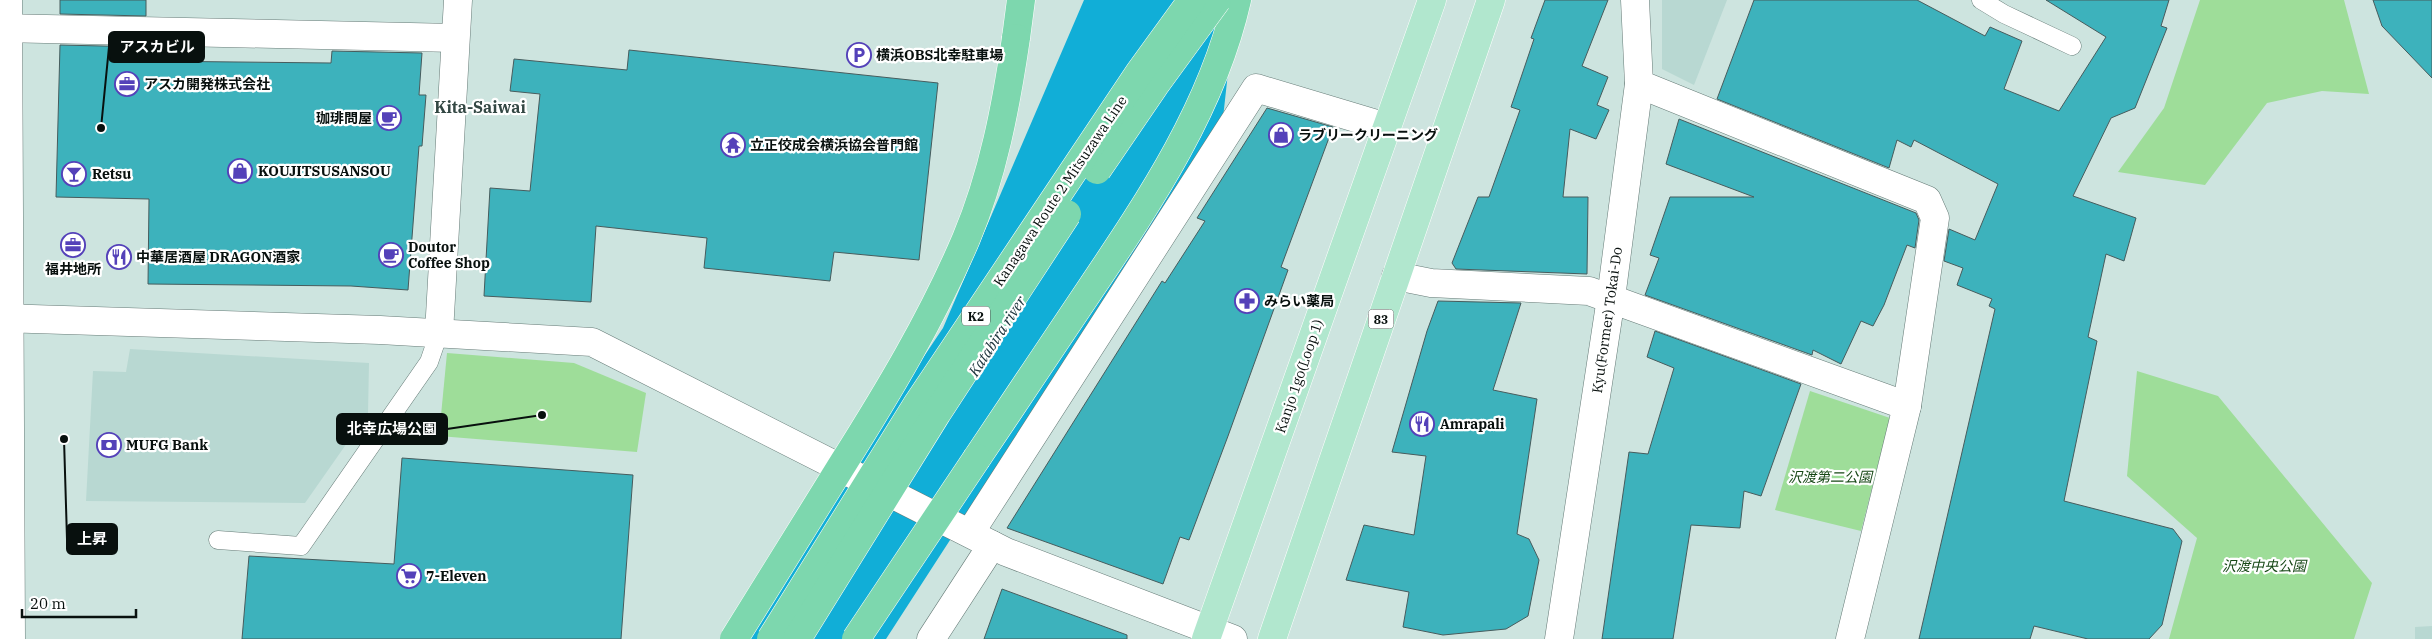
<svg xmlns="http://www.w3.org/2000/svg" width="2432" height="639" font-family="'IBM Plex Serif','Noto Sans JP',serif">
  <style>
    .built { fill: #b8d8d2 }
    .green { fill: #9edd99 }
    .water { fill: #11aed7 }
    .building { fill: #3db2bc; stroke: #475c5d }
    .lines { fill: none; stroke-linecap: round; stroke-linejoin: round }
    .lane-casing { stroke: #667b77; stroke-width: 19 }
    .street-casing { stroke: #667b77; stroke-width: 29 }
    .secondary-casing { stroke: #667b77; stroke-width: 29 }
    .primary-casing { stroke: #fff; stroke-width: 29 }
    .highway-casing { stroke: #fff; stroke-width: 29 }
    .lane { stroke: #fff; stroke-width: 18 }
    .street { stroke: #fff; stroke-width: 28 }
    .secondary { stroke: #fff; stroke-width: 28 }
    .primary { stroke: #b1e7ce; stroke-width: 28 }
    .highway { stroke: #7dd7ae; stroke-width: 28 }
    .highway-bridge-casing { stroke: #fff; stroke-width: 29; stroke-linecap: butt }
    .highway-bridge { stroke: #7dd7ae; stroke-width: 28 }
    .labels { text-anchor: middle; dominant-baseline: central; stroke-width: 4.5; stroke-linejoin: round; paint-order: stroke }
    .shield { fill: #fff; stroke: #525856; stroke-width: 1 }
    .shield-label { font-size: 12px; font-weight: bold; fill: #08100e }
    .poi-label { font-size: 14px; font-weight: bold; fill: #08100e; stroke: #fff; text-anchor: start }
    .street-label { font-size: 14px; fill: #08100e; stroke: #fff }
    .park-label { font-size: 14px; font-style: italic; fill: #174816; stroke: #fff }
    .water-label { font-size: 15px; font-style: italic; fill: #20363e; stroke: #fff }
    .quarter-label { font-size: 16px; font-weight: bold; fill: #334743; stroke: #fff }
    .leader { fill: none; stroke: #08100e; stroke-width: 2 }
    .callout-dot { fill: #08100e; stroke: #fff; stroke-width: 2 }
    .callout { fill: #08100e; stroke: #08100e; stroke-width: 2 }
    .callout-label { font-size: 15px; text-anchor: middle; font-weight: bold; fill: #fff }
  </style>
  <rect width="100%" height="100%" fill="#cde4df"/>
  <!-- built -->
  <g class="built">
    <polygon points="1662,0 1727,0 1694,85 1662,69"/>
    <polygon points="130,349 369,363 368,413 305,503 86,501 93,371 126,372"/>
    <polygon points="2432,626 2432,639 2415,639 2415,627"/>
  </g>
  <!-- green -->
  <g class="green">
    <polygon points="2200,0 2344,0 2369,94 2322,91 2267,103 2205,185 2118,172 2164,108"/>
    <polygon points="447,353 574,363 646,393 637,452 439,436"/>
    <polygon points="2137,371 2218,396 2372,583 2354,639 2169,639 2197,538 2127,476"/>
    <polygon points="1810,391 1890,418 1861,531 1775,510"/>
  </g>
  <!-- water -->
  <polygon class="water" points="1084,0 1236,0 1223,118 886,639 734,639 943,328"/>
  <!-- building -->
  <g class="building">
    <polygon points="60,0 146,0 146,16 60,14"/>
    <polygon points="1545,0 1608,0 1582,66 1608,77 1597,105 1609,110 1596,139 1570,129 1563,197 1588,197 1587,274 1456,269 1452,263 1478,197 1489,197 1520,110 1511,107 1534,39 1531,38"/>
    <polygon points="1754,0 1917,0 1985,36 1990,27 2022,41 2004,89 2059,111 2106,37 2046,0 2169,0 2161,26 2167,28 2135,108 2111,118 2073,196 2136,218 2124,261 2106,254 2088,337 2097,341 2064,501 2173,529 2182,541 2162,625 2149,639 2088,639 2034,626 2030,639 1919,639 1995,309 1989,306 1992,299 1957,285 1963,268 1944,261 1949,229 1975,240 1998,184 1914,140 1911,147 1897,140 1889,168 1717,99"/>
    <polygon points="2373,0 2432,0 2432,78 2382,26"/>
    <polygon points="60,45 145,47 145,61 331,63 332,51 422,53 419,95 426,95 422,146 419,146 408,290 351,286 148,284 149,199 56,197"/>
    <polygon points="629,50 938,83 919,260 834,252 830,281 704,268 707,238 596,226 591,302 484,296 490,188 530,191 540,94 510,91 514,59 627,70"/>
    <polygon points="1267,108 1333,127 1281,267 1288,270 1228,436 1189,540 1180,537 1163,584 1007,528 1162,281 1165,283 1205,221 1197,218"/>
    <polygon points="1679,119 1916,213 1919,220 1915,248 1907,245 1884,305 1873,326 1861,321 1841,364 1813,350 1812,355 1645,295 1659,258 1650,255 1670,197 1754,197 1666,164"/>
    <polygon points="1438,301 1521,303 1493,390 1537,399 1517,534 1529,539 1539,560 1528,616 1506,629 1443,635 1403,627 1409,592 1346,580 1364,525 1414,535 1426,456 1392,452 1427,331"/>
    <polygon points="1655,331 1801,384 1761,496 1744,491 1740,528 1691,525 1673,639 1602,639 1629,452 1648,454 1674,368 1647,357"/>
    <polygon points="402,458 633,475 621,639 242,639 249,556 394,564"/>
    <polygon points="1002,589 1127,635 1127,639 984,639"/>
  </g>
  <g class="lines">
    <defs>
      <g id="lane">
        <polyline points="1981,0 2004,14 2072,46"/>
        <polyline points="218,540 301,546 429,362 439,333"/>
      </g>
      <g id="street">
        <polyline points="1635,0 1639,84 1927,200 1935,218 1907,406 1850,639"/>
        <polyline points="0,28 455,38"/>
        <polyline points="1396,276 1431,283 1589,291 1907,406"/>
        <polyline points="0,318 380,330 592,342 1006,552 1233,639"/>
        <polyline points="439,333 458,0"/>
        <polyline points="970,533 1256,88 1386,127"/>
        <polyline points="931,639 992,545"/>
      </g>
      <g id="secondary">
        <polyline points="8,0 11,639"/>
        <polyline points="1559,639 1611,298 1639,84"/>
      </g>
      <g id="primary">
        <polyline points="1206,639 1432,0"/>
        <polyline points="1272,639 1491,0"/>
      </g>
      <g id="highway">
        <polyline points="1016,38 1021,0"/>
        <path d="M977,458C1015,401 1053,345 1091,288C1151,199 1213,106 1237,0"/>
      </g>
    </defs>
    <!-- lane casing -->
    <use href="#lane" class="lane-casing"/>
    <!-- street casing -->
    <use href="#street" class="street-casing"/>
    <!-- secondary casing -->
    <use href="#secondary" class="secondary-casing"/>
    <!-- primary casing -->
    <use href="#primary" class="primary-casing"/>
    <!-- highway casing -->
    <use href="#highway" class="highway-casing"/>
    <!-- lane -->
    <use href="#lane" class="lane"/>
    <!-- street -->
    <use href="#street" class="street"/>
    <!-- secondary -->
    <use href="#secondary" class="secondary"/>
    <!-- primary -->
    <use href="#primary" class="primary"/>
    <!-- highway -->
    <use href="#highway" class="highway"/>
    <defs>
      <g id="highway-bridge">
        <polyline points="1097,170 1155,85 1217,0"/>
        <path d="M734,639C770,581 806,523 842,465C888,392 932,319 966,239C993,175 1006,106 1016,38"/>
        <polyline points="771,639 918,403 1139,73 1192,0"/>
        <polyline points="797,639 937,413 1067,214"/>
        <polyline points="856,639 977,458"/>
      </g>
    </defs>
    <!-- highway-bridge casing -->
    <use href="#highway-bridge" class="highway-bridge-casing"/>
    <!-- highway-bridge -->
    <use href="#highway-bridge" class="highway-bridge"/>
  </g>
  <!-- icons -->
  <defs>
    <symbol id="parking-ring" viewBox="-11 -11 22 22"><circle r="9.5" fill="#fff" stroke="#5441b9" stroke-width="1.5"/><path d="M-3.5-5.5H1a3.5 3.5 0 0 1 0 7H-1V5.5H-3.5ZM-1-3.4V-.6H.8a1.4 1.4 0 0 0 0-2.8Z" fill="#5441b9"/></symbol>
    <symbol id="office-ring" viewBox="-11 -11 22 22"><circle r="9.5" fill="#fff" stroke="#5441b9" stroke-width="1.5"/><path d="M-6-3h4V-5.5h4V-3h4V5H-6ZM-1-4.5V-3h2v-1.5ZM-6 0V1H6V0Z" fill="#5441b9"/></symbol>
    <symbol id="cafe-ring" viewBox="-11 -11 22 22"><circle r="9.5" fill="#fff" stroke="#5441b9" stroke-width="1.5"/><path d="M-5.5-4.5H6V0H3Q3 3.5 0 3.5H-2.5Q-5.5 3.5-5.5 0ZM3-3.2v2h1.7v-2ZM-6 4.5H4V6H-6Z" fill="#5441b9"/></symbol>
    <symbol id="shop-ring" viewBox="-11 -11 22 22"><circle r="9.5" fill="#fff" stroke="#5441b9" stroke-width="1.5"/><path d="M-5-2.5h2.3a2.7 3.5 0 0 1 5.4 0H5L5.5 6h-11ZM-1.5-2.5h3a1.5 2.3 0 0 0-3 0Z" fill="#5441b9"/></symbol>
    <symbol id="temple-ring" viewBox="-11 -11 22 22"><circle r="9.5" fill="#fff" stroke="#5441b9" stroke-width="1.5"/><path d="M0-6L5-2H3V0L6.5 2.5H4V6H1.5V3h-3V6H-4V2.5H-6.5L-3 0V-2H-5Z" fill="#5441b9"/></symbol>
    <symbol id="bar-ring" viewBox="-11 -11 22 22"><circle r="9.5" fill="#fff" stroke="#5441b9" stroke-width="1.5"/><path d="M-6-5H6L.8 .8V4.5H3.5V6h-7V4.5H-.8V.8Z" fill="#5441b9"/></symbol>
    <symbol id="restaurant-ring" viewBox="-11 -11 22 22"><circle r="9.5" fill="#fff" stroke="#5441b9" stroke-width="1.5"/><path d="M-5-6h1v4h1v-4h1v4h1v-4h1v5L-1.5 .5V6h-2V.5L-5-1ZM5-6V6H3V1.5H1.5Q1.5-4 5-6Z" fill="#5441b9"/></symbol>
    <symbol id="pharmacy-ring" viewBox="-11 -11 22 22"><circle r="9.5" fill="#fff" stroke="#5441b9" stroke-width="1.5"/><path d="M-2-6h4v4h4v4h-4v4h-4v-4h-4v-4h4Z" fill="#5441b9"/></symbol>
    <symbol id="bank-ring" viewBox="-11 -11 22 22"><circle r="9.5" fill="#fff" stroke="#5441b9" stroke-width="1.5"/><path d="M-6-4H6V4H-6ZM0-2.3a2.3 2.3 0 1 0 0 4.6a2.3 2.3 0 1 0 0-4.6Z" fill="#5441b9"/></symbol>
    <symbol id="supermarket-ring" viewBox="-11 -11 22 22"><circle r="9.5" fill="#fff" stroke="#5441b9" stroke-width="1.5"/><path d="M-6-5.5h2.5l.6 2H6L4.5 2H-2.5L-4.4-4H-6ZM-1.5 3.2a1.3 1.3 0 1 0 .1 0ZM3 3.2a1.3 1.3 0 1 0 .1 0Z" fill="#5441b9"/></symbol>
  </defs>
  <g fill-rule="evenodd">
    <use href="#parking-ring" x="845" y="41" width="28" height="28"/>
    <use href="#office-ring" x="113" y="70" width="28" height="28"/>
    <use href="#cafe-ring" x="375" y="104" width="28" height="28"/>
    <use href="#shop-ring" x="1267" y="121" width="28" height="28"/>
    <use href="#temple-ring" x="719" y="131" width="28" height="28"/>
    <use href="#shop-ring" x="226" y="157" width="28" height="28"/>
    <use href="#bar-ring" x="60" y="160" width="28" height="28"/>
    <use href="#office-ring" x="59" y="231" width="28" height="28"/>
    <use href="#cafe-ring" x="377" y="241" width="28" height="28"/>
    <use href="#restaurant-ring" x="105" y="243" width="28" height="28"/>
    <use href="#pharmacy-ring" x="1233" y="287" width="28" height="28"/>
    <use href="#restaurant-ring" x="1408" y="410" width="28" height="28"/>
    <use href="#bank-ring" x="95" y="431" width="28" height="28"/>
    <use href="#supermarket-ring" x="395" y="562" width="28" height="28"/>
  </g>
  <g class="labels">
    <!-- shield labels -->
    <g class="shield">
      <rect x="962" y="306.5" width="28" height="19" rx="4"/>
      <rect x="1368.5" y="309.5" width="25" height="19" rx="4"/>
    </g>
    <g class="shield-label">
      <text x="976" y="316">K2</text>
      <text x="1381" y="319">83</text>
    </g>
    <!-- poi labels -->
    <g class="poi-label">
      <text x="876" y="55">横浜OBS北幸駐車場</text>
      <text x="144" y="84">アスカ開発株式会社</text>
      <text x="372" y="118" text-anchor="end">珈琲問屋</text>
      <text x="1298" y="135">ラブリークリーニング</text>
      <text x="750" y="145">立正佼成会横浜協会普門館</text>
      <text x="258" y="171">KOUJITSUSANSOU</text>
      <text x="92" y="174">Retsu</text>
      <text x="408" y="247">Doutor<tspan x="408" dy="16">Coffee Shop</tspan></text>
      <text x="136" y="257">中華居酒屋 DRAGON酒家</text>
      <text x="73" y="269" text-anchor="middle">福井地所</text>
      <text x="1264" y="301">みらい薬局</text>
      <text x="1440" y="424">Amrapali</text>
      <text x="126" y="445">MUFG Bank</text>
      <text x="426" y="576">7-Eleven</text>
    </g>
    <!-- street labels -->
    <g class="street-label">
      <text transform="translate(1060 191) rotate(-56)">Kanagawa Route 2 Mitsuzawa Line</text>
      <text transform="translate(1607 320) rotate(-82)">Kyu(Former) Tokai-Do</text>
      <text transform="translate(1299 376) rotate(-71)">Kanjo 1go(Loop 1)</text>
    </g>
    <!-- park labels -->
    <g class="park-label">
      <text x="1830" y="477">沢渡第二公園</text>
      <text x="2264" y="566">沢渡中央公園</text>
    </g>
    <!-- water labels -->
    <g class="water-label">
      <text transform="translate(997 336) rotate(-57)">Katabira river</text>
    </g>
    <!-- quarter labels -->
    <g class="quarter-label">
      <text x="480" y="107">Kita-Saiwai</text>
    </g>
  </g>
  <!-- callouts -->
  <path class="leader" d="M101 128L109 47M542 415L447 429M64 439L67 539"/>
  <g class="callout-dot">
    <circle cx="101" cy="128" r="5"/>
    <circle cx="542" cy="415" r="5"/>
    <circle cx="64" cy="439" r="5"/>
  </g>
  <g class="callout">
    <rect x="109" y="32" width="95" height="30" rx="5"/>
    <rect x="337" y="414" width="110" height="30" rx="5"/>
    <rect x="67" y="524" width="50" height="30" rx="5"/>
  </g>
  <g class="callout-label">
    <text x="157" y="52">アスカビル</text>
    <text x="392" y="434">北幸広場公園</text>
    <text x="92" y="544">上昇</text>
  </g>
  <!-- scale -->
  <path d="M22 609v8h114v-8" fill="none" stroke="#08100e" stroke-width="2.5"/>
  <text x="30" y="609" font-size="15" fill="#08100e" stroke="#ffffff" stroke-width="4" paint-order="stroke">20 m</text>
</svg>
